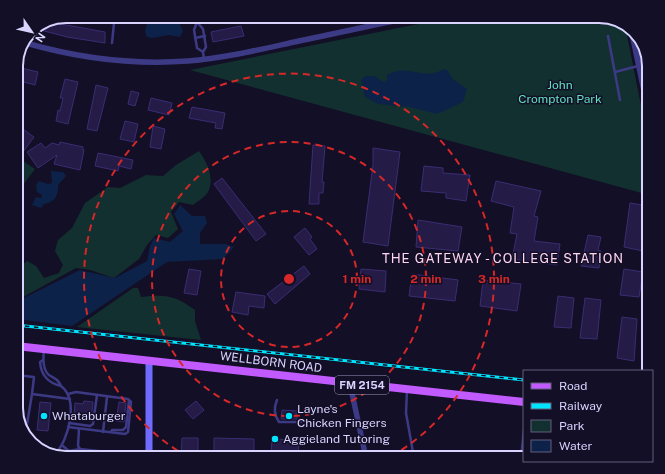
<svg xmlns="http://www.w3.org/2000/svg" width="665" height="474" font-family="'Public Sans',sans-serif">
  <style>
    .green { fill: #12302f }
    .water { fill: #0c2248 }
    .building { fill: #241b47; stroke: #3b2d73 }
    .lines { fill: none; stroke-linecap: round; stroke-linejoin: round }
    .service { stroke: #3d3a85; stroke-width: 2.5 }
    .minor { stroke: #3d3a85; stroke-width: 5.5 }
    .tertiary { stroke: #3d3a85; stroke-width: 7 }
    .secondary { stroke: #6f6bff; stroke-width: 7 }
    .primary { stroke: #c25bff; stroke-width: 8 }
    .rail-casing { stroke: #00e5ff; stroke-width: 3 }
    .rail { stroke: #130f26; stroke-width: 1.5; stroke-dasharray: 4.5; stroke-linecap: butt }
    .ring { fill: none; stroke: #d62828; stroke-width: 2; stroke-dasharray: 7 5 }
    .poi-dot { fill: #00e5ff; stroke: #130f26; stroke-width: 1.5 }
    .labels { text-anchor: middle; dominant-baseline: central; stroke-width: 3; stroke-linejoin: round; paint-order: stroke }
    .shield { fill: #130f26; stroke: #9e99be; stroke-width: 1 }
    .shield-label { font-size: 11px; font-weight: bold; fill: #d9d4ff }
    .park-label { font-size: 12px; fill: #5fe0c0; stroke: #130f26 }
    .street-label { font-size: 12px; fill: #d9d4ff; stroke: #130f26 }
    .poi-label { font-size: 12px; fill: #d9d4ff; stroke: #130f26; text-anchor: start }
    .neighbourhood-label { font-size: 13px; letter-spacing: 1px; fill: #ffd6f0; stroke: #130f26 }
    .rim { fill: none; stroke: #d9d4ff; stroke-width: 2 }
    .centre { fill: #d62828; stroke: #130f26; stroke-width: 2 }
    .ring-label { font-size: 12px; text-anchor: middle; font-weight: bold; fill: #d62828; stroke: #130f26; stroke-width: 3; stroke-linejoin: round; paint-order: stroke }
  </style>
  <rect width="100%" height="100%" fill="#130f26"/>
  <!-- green -->
  <g class="green">
    <polygon points="458,16 599,16 625,25 649,146 649,195 190,70"/>
    <path d="M199,151C207,162 215,179 208,192C205,197 198,201 193,205L179,202L171,212L178,229L168,238L156,235L147,245L139,259L114,278L90,270L76,268L16,301V271L27,261L36,266L44,278L59,273L63,265L55,251L58,240L72,228L85,203L108,187L120,188L146,175L163,176L176,165Z"/>
    <polygon points="23,161 35,169 23,185 16,180 16,171"/>
    <path d="M133,288H138L141,297C165,294 175,295 195,310V321L201,340L77,327Z"/>
  </g>
  <!-- water -->
  <g class="water">
    <polygon points="149,16 176,16 183,31 180,37 169,35 152,38 147,37 145,31"/>
    <path d="M444,69L447,70L453,79L467,89L463,102L437,114L410,107L378,104L365,97L361,80L365,76H374L384,82L387,80V75C408,62 423,82 444,69Z"/>
    <path d="M51,171L63,172L66,176L58,185C59,195 54,203 44,204L41,208L32,205L36,197L41,198L42,195L37,192L36,185L39,181L48,184L52,183Z"/>
    <polygon points="180,205 192,216 205,216 207,223 200,233 200,244 226,244 234,247 223,259 167,262 72,326 16,319 16,302 80,270 115,278 147,261 150,246 154,238 170,242 183,231 174,214"/>
  </g>
  <!-- building -->
  <g class="building">
    <polygon points="50,22 105,32 105,43 67,37 33,28"/>
    <polygon points="241,26 244,36 213,42 211,32"/>
    <polygon points="17,67 38,72 35,85 16,80"/>
    <polygon points="65,79 78,82 68,124 56,121 58,110 60,111 63,98 60,98"/>
    <polygon points="96,85 108,88 97,131 87,129"/>
    <polygon points="131,91 139,93 135,106 128,104"/>
    <polygon points="151,98 172,103 169,115 148,110"/>
    <polygon points="192,107 225,113 222,129 215,128 216,123 189,118"/>
    <polygon points="125,121 138,124 134,142 120,139"/>
    <polygon points="16,124 34,137 23,152 16,147"/>
    <polygon points="153,126 165,129 161,149 150,147"/>
    <polygon points="60,142 83,147 83,150 84,150 80,170 54,164 57,155 38,168 27,152 41,143 45,148 52,143 59,145"/>
    <polygon points="313,145 325,146 322,182 324,182 323,193 319,193 319,204 309,204"/>
    <polygon points="373,148 400,152 388,246 363,242 373,165"/>
    <polygon points="98,153 133,160 131,169 119,166 118,171 95,166"/>
    <polygon points="424,166 443,168 443,173 470,175 466,201 446,198 446,193 421,191"/>
    <polygon points="222,178 266,234 256,241 214,184"/>
    <polygon points="496,181 541,191 534,216 538,217 534,241 560,244 557,265 512,259 517,234 510,233 514,207 491,201"/>
    <polygon points="630,203 649,206 643,251 624,247"/>
    <polygon points="418,220 462,227 458,251 416,247"/>
    <polygon points="305,228 312,237 310,239 317,249 309,255 294,237"/>
    <polygon points="588,235 601,237 598,250 601,251 599,268 581,266"/>
    <polygon points="304,266 310,274 275,304 267,294"/>
    <polygon points="189,269 201,271 197,295 184,293"/>
    <polygon points="361,269 386,271 385,292 359,289"/>
    <polygon points="624,269 643,272 639,297 620,295"/>
    <polygon points="412,274 458,280 455,301 409,296"/>
    <polygon points="483,280 521,284 517,311 480,306"/>
    <polygon points="236,292 265,296 264,308 249,306 248,315 232,312"/>
    <polygon points="558,296 574,298 571,328 554,327"/>
    <polygon points="585,298 601,300 597,339 580,338"/>
    <polygon points="622,317 637,319 634,361 617,358"/>
    <polygon points="84,401 93,402 91,421 74,419 75,403 83,404"/>
    <polygon points="196,401 204,410 193,419 185,410"/>
    <polygon points="40,402 51,403 48,431 37,430"/>
    <polygon points="119,402 126,403 124,422 116,421"/>
    <polygon points="282,410 297,411 297,419 281,419"/>
    <polygon points="182,438 198,438 198,458 181,458"/>
    <polygon points="214,438 254,439 254,457 214,456"/>
    <polygon points="272,439 299,440 298,456 271,455"/>
  </g>
  <g class="lines">
    <!-- service -->
    <g class="service">
      <polyline points="81,16 114,23 115,16"/>
      <polyline points="608,36 620,100"/>
      <polyline points="195,38 205,36"/>
      <polyline points="112,43 114,23"/>
      <polyline points="203,52 197,48 194,30 197,22 203,29 206,47 203,52 204,59"/>
      <polyline points="615,72 638,66"/>
      <path d="M43,360L40,362C41,375 48,383 61,386C58,379 55,379 49,375C43,370 43,358 44,350"/>
      <polyline points="16,375 34,377 32,394 70,399"/>
      <polyline points="407,390 406,413 414,458"/>
      <polyline points="68,394 76,392 128,399 131,402 128,432 125,434 68,427"/>
      <path d="M277,400C274,407 274,415 279,422H301"/>
      <polyline points="69,423 90,426 93,424 97,395"/>
      <polyline points="79,429 78,446 80,449"/>
      <polyline points="26,430 32,394"/>
      <polyline points="103,432 107,397"/>
      <polyline points="111,432 112,430 123,430 126,427 129,400"/>
      <polyline points="63,446 69,451 66,458"/>
      <polyline points="69,451 80,449 124,454 126,458"/>
      <path d="M55,454C69,440 79,400 61,386"/>
      <polyline points="521,458 524,430"/>
    </g>
    <!-- minor -->
    <g class="minor">
      <path d="M26,43C78,58 134,65 188,61C226,58 262,49 299,41C338,33 378,24 418,16"/>
      <polyline points="640,66 649,64"/>
      <polyline points="350,384 366,458"/>
    </g>
    <!-- tertiary -->
    <polyline class="tertiary" points="632,30 649,111"/>
    <!-- secondary -->
    <polyline class="secondary" points="149,458 149,361"/>
    <!-- primary -->
    <polyline class="primary" points="16,346 524,402"/>
    <defs>
      <polyline id="rail" points="16,325 524,380"/>
    </defs>
    <!-- rail casing -->
    <use href="#rail" class="rail-casing"/>
    <!-- rail -->
    <use href="#rail" class="rail"/>
  </g>
  <!-- distance rings -->
  <g class="ring">
    <circle cx="289" cy="279" r="68"/>
    <circle cx="289" cy="279" r="137"/>
    <path d="M188 457A205 205 0 1 1 390 457"/>
  </g>
  <!-- markers -->
  <g class="poi-dot">
    <circle cx="44" cy="416" r="4"/>
    <circle cx="289" cy="416" r="4"/>
    <circle cx="275" cy="439" r="4"/>
  </g>
  <g class="labels">
    <!-- shield labels -->
    <rect class="shield" x="335" y="376" width="54" height="18" rx="3"/>
    <g class="shield-label">
      <text x="362" y="385">FM 2154</text>
    </g>
    <!-- park labels -->
    <g class="park-label">
      <text x="560" y="85">John<tspan x="560" dy="14">Crompton Park</tspan></text>
    </g>
    <!-- street labels -->
    <g class="street-label">
      <text transform="translate(271 362) rotate(7)">WELLBORN ROAD</text>
    </g>
    <!-- poi labels -->
    <g class="poi-label">
      <text x="297" y="409">Layne's<tspan x="297" dy="14">Chicken Fingers</tspan></text>
      <text x="52" y="416">Whataburger</text>
      <text x="283" y="439">Aggieland Tutoring</text>
    </g>
    <!-- neighbourhood labels -->
    <g class="neighbourhood-label">
      <text x="503" y="258">THE GATEWAY - COLLEGE STATION</text>
    </g>
  </g>
  <!-- crop -->
  <path d="M0 0H665V474H0ZM66 23H599A43 43 0 0 1 642 66V408A43 43 0 0 1 599 451H66A43 43 0 0 1 23 408V66A43 43 0 0 1 66 23Z" fill="#130f26" fill-rule="evenodd"/>
  <path class="rim" d="M66 23H599A43 43 0 0 1 642 66V408A43 43 0 0 1 599 451H66A43 43 0 0 1 23 408V66A43 43 0 0 1 66 23Z"/>
  <circle cx="289" cy="279" r="6" class="centre"/>
  <g class="ring-label">
    <text x="357" y="283">1 min</text>
    <text x="426" y="283">2 min</text>
    <text x="494" y="283">3 min</text>
  </g>
  <!-- legend -->
  <rect x="523" y="370" width="130" height="92" fill="#130f26" stroke="#625e7d"/>
  <rect x="531" y="383" width="20" height="6" fill="#c25bff" stroke="#625e7d"/>
  <text x="559" y="390" font-size="12" fill="#d9d4ff">Road</text>
  <rect x="531" y="403" width="20" height="6" fill="#00e5ff" stroke="#625e7d"/>
  <text x="559" y="410" font-size="12" fill="#d9d4ff">Railway</text>
  <rect x="531" y="420" width="20" height="12" fill="#12302f" stroke="#625e7d"/>
  <text x="559" y="430" font-size="12" fill="#d9d4ff">Park</text>
  <rect x="531" y="440" width="20" height="12" fill="#0c2248" stroke="#625e7d"/>
  <text x="559" y="450" font-size="12" fill="#d9d4ff">Water</text>
  <!-- north arrow -->
  <g transform="translate(32 32) rotate(124)" stroke="#130f26" stroke-width="3" paint-order="stroke">
  <path d="M0-3L7 15L0 10L-7 15Z" fill="#d9d4ff"/>
  <text y="-6" font-size="11" font-weight="bold" text-anchor="middle" fill="#d9d4ff">N</text>
  </g>
</svg>
